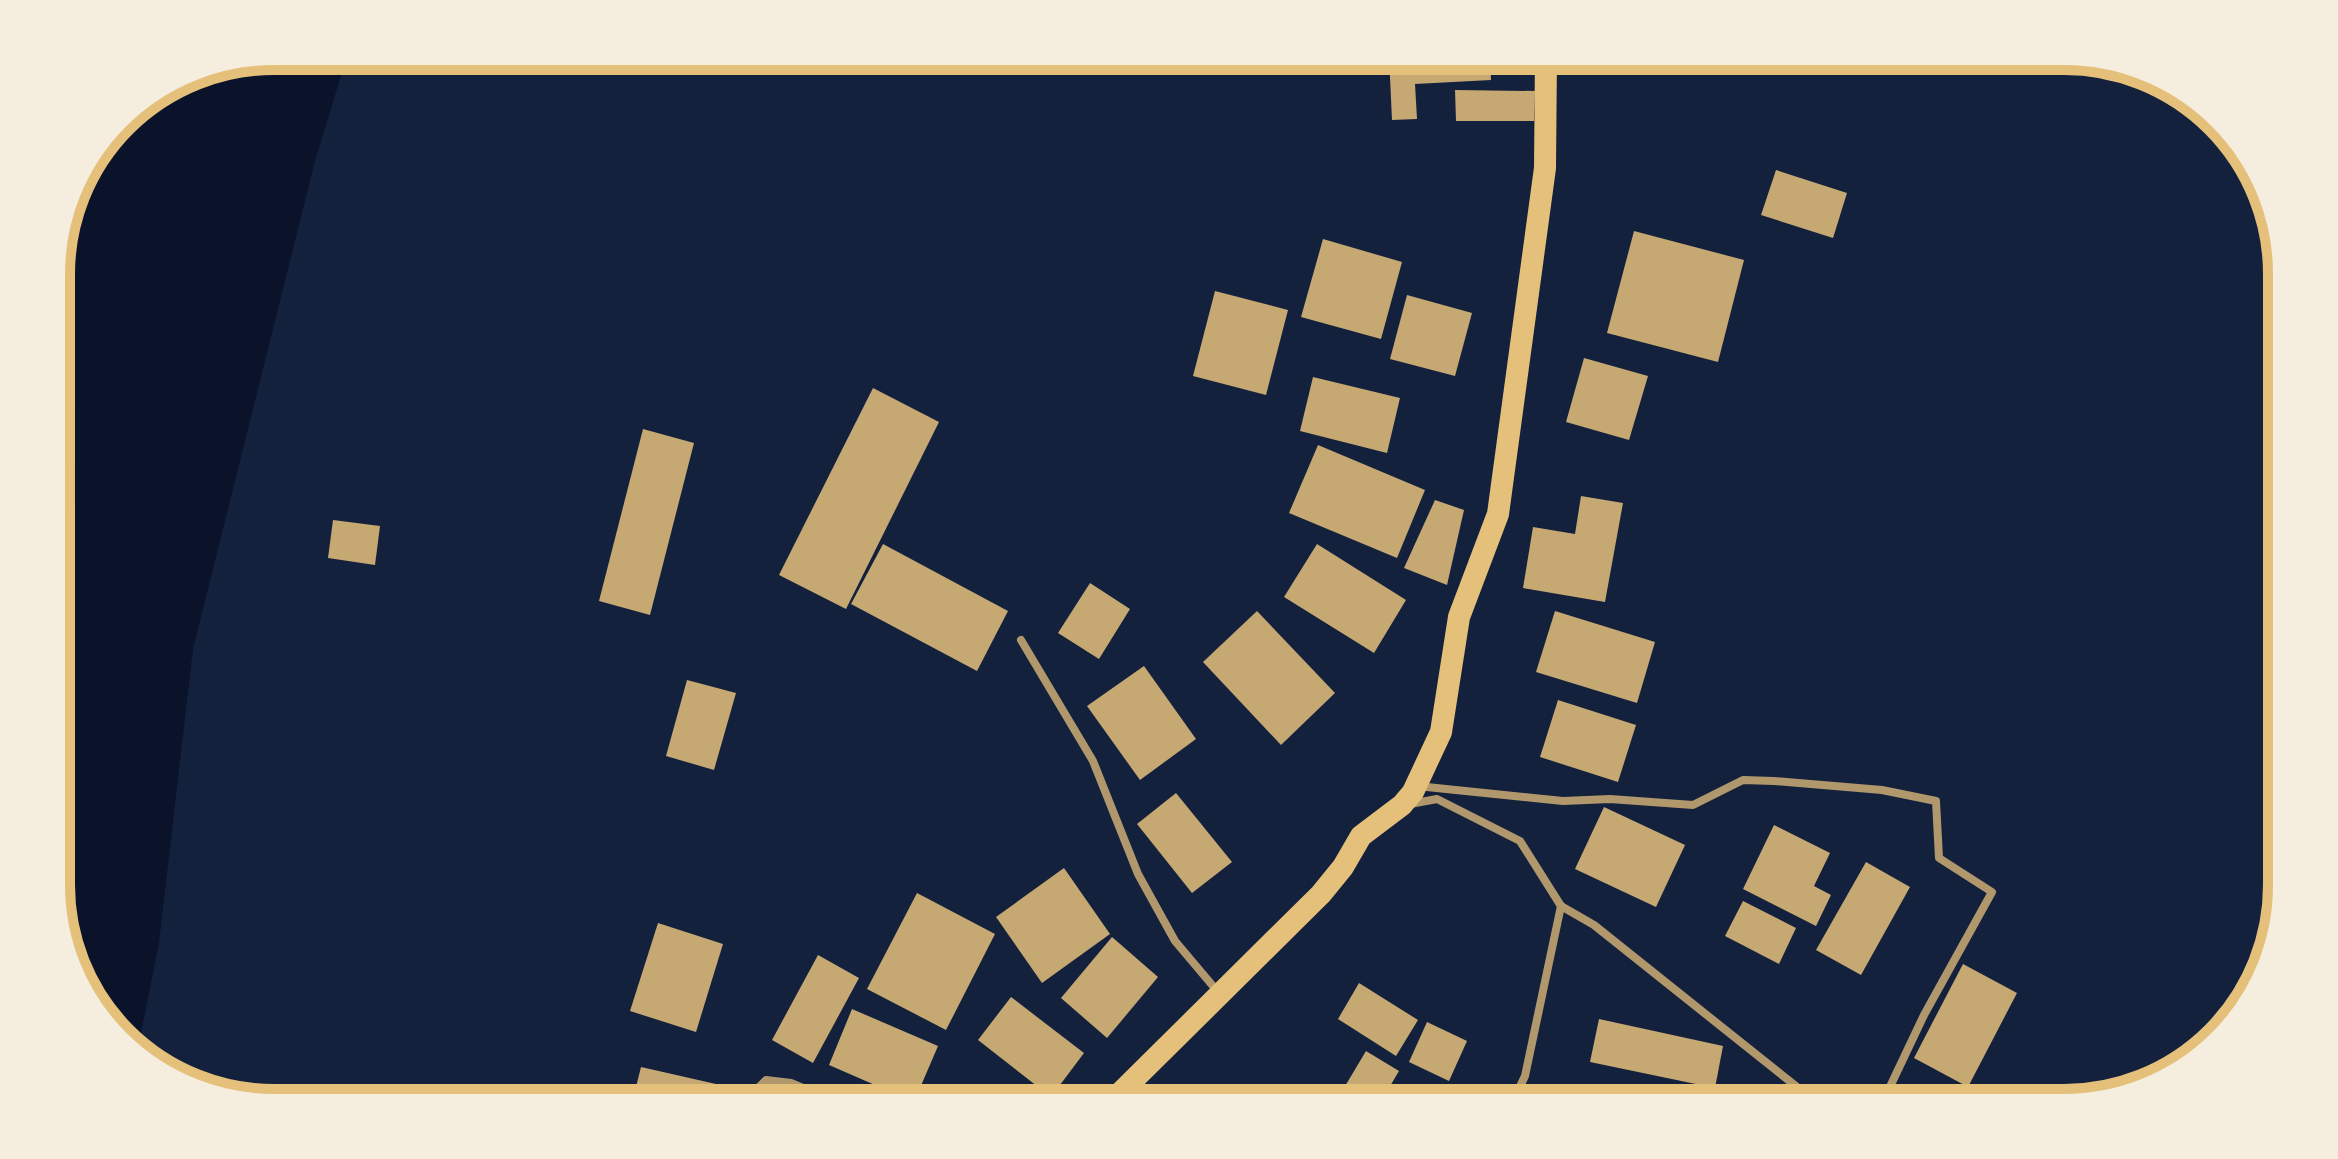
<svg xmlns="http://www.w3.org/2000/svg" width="2338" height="1159" font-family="Commissioner,sans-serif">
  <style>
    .water { fill: #0b132b }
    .building { fill: #c6a872 }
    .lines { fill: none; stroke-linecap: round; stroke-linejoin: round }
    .minor { stroke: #b1986c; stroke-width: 8 }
    .trunk { stroke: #e5c07b; stroke-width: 22 }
    .rim { fill: none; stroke: #e5c07b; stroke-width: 10 }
  </style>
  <rect width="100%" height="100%" fill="#14213d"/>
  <!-- water -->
  <polygon class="water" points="274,56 347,56 315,161 193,649 159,943 138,1048 101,1017 58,914 57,259 79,177 130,110 191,72"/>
  <!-- building -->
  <g class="building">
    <polygon points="1389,56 1490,56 1491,80 1415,84 1417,119 1392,120"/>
    <polygon points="1645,56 1728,56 1727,73 1644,65"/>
    <polygon points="1455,90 1535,91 1534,121 1456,121"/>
    <polygon points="1776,170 1847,193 1833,238 1761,215"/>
    <polygon points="1634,231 1744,260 1718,362 1607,333"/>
    <polygon points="1323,239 1402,262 1381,339 1301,317"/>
    <polygon points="1215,291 1288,310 1266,395 1193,376"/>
    <polygon points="1407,295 1472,313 1455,376 1390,359"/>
    <polygon points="1584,358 1648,376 1629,440 1566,422"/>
    <polygon points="1313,377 1400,398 1387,453 1300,431"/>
    <polygon points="873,388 939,422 846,609 779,575"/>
    <polygon points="643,429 694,443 650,615 599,601"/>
    <polygon points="1318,445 1425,490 1397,558 1289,513"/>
    <polygon points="1581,496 1623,503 1605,602 1523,588 1533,527 1575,534"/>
    <polygon points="1435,500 1464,510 1447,585 1404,568"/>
    <polygon points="333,520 380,526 375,565 328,558"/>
    <polygon points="883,544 1008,611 977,671 851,604"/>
    <polygon points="1317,544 1406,600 1374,653 1284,597"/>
    <polygon points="1090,583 1130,609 1099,659 1058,633"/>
    <polygon points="1257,611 1335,693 1281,745 1203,662"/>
    <polygon points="1555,611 1655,642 1637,703 1536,672"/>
    <polygon points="1144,666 1196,739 1140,780 1087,706"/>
    <polygon points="687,680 736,693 714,770 666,756"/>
    <polygon points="1558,700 1636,725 1618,782 1540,757"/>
    <polygon points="1176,793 1232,862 1192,893 1137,824"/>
    <polygon points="1604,807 1685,845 1656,907 1575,869"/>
    <polygon points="1774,825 1830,853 1814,886 1831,895 1816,926 1743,889"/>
    <polygon points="1866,862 1910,887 1861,975 1816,950"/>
    <polygon points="1064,868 1110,934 1042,983 996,917"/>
    <polygon points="917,893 995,934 946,1030 867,989"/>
    <polygon points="1743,901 1796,928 1779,964 1725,936"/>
    <polygon points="658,923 723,944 696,1032 630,1011"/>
    <polygon points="1112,937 1158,977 1107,1038 1061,998"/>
    <polygon points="818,955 859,978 813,1063 772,1040"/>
    <polygon points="1963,964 2017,993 1968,1087 1914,1058"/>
    <polygon points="1359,983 1418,1020 1396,1056 1338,1019"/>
    <polygon points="1011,997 1084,1053 1051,1097 978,1040"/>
    <polygon points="852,1009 938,1046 914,1102 829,1065"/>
    <polygon points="1599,1019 1723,1046 1715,1088 1590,1062"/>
    <polygon points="1427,1022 1467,1041 1449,1081 1409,1062"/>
    <polygon points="1366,1051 1399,1071 1380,1103 1335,1103"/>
    <polygon points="641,1067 716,1084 712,1103 632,1103"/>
    <polygon points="1568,1086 1619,1102 1619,1103 1562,1103"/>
  </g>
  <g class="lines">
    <!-- minor -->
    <g class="minor">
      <polyline points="1021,640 1093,761 1138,874 1175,941 1218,992"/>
      <polyline points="1417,786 1563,801 1610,799 1693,805 1743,780 1774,781 1882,790 1936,801 1939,858 1992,892 1924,1015 1887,1093 1864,1103"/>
      <polyline points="1410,804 1437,799 1520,841 1561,906 1594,925 1817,1103"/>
      <polyline points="743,1103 766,1080 791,1083 839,1103"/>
      <polyline points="1512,1103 1525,1076 1561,906"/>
    </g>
    <!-- trunk -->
    <polyline class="trunk" points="1110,1103 1321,894 1343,867 1361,836 1402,805 1413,792 1441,732 1459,617 1498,514 1545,168 1546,56"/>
  </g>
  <!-- crop -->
  <path d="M0 0H2338V1159H0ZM274 70H2064A204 204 0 0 1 2268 274V885A204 204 0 0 1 2064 1089H274A204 204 0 0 1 70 885V274A204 204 0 0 1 274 70Z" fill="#f5edde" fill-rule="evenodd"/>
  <path class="rim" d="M274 70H2064A204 204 0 0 1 2268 274V885A204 204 0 0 1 2064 1089H274A204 204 0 0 1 70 885V274A204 204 0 0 1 274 70Z"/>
</svg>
